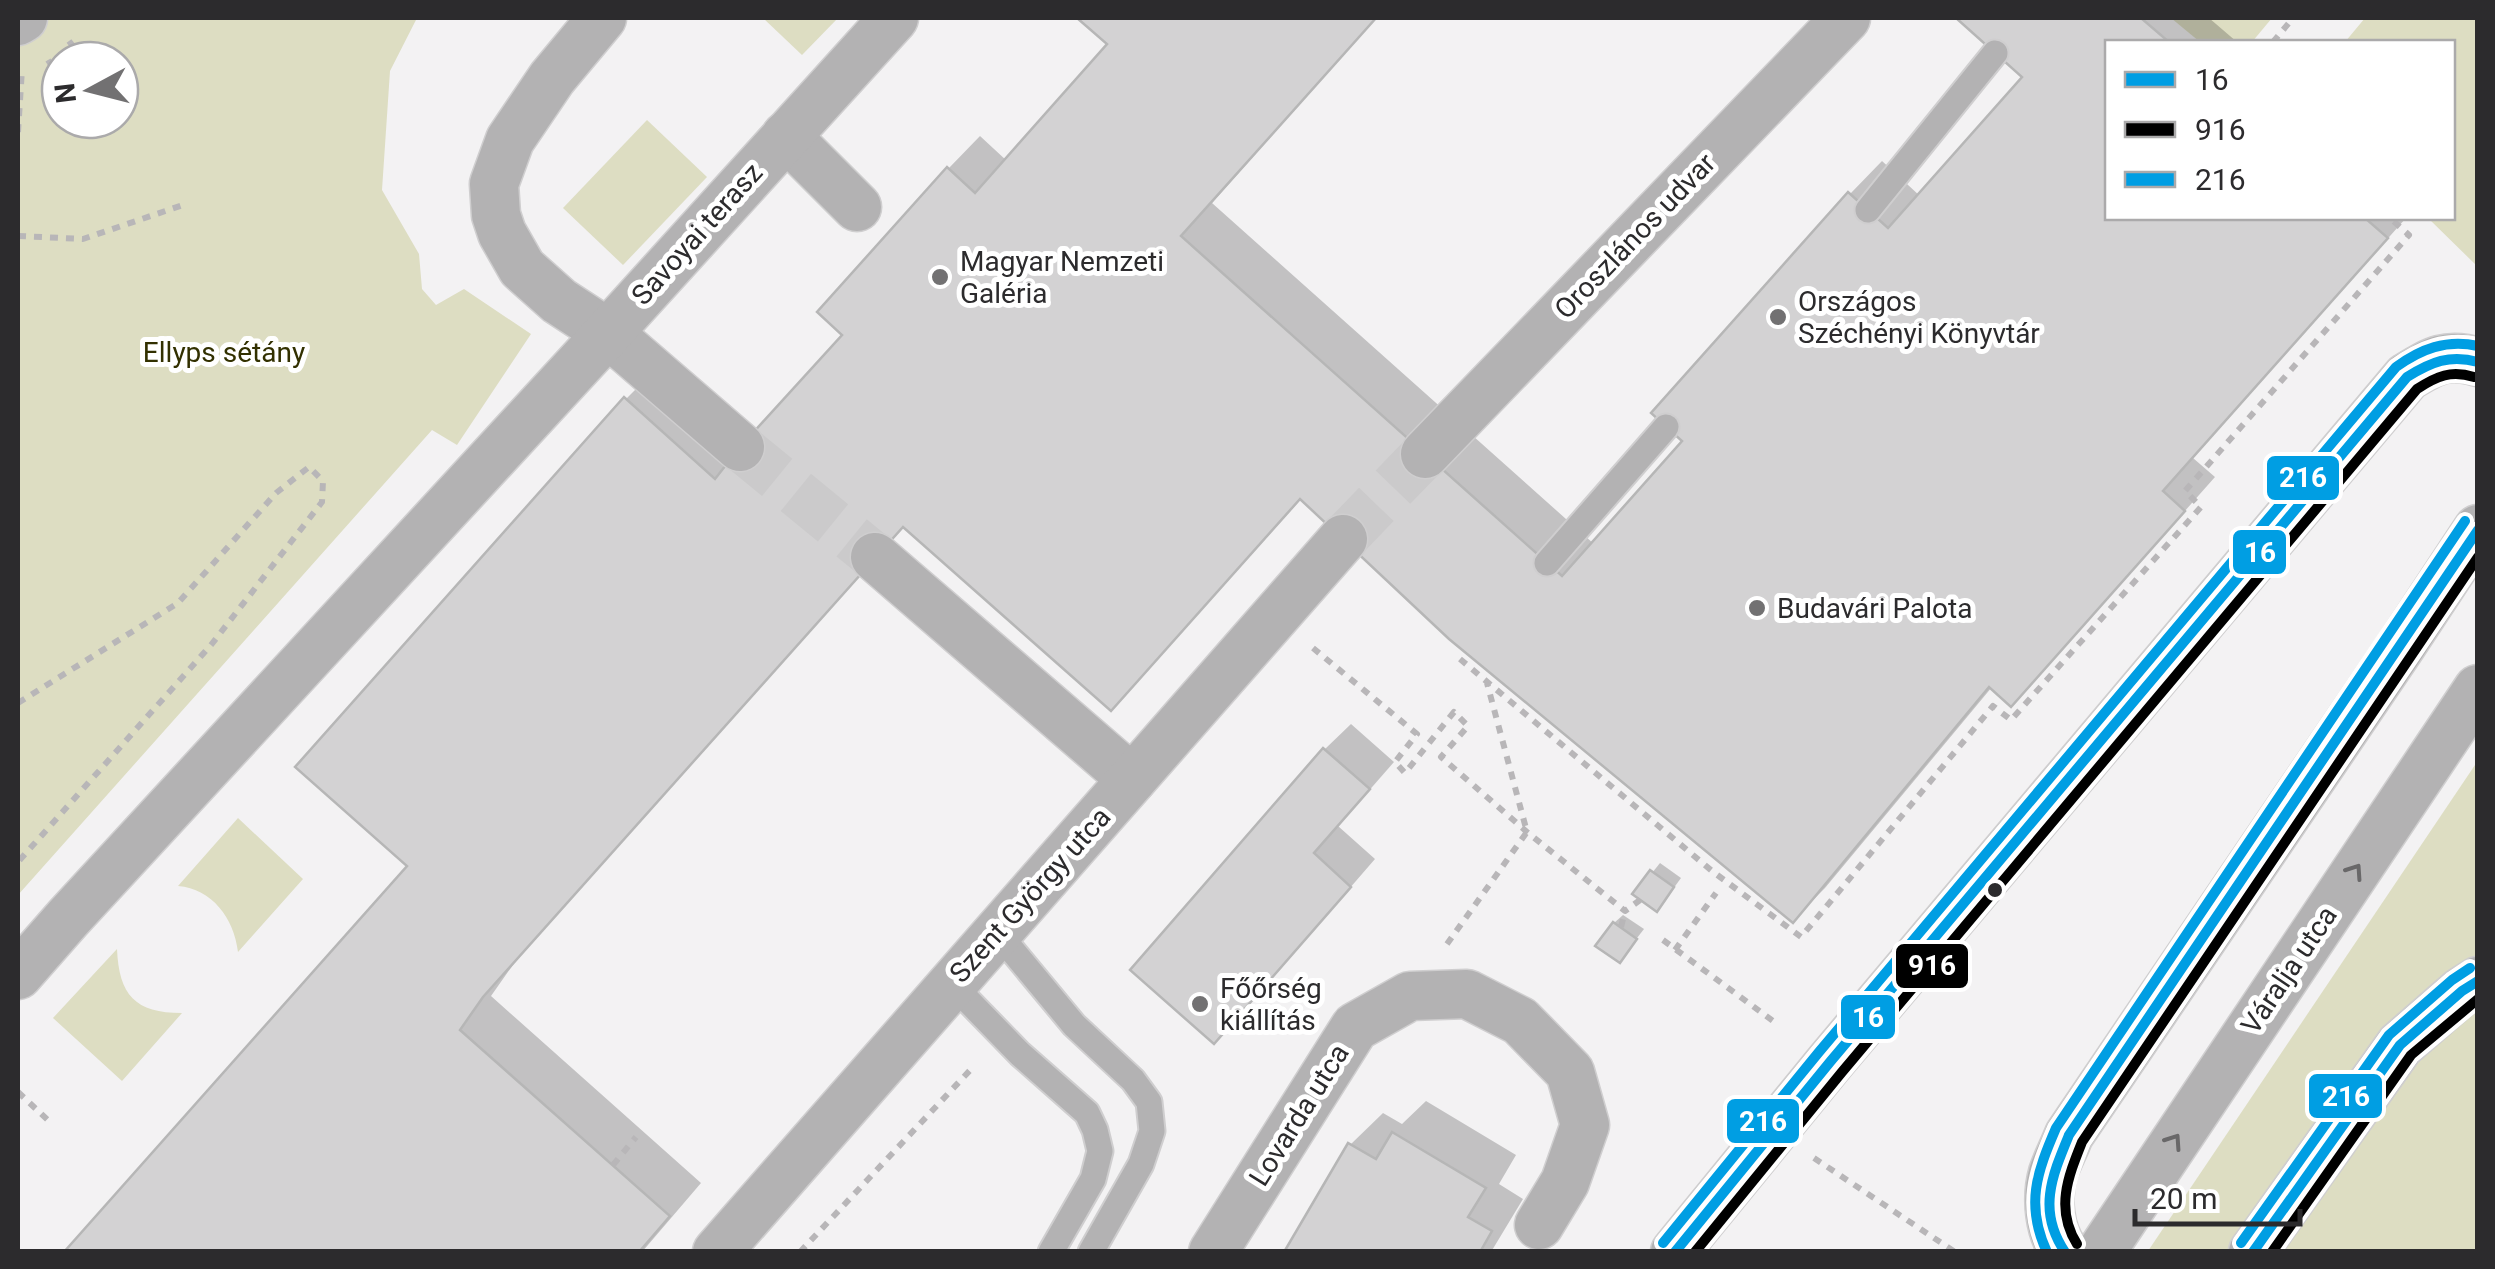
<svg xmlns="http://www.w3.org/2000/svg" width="2495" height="1269" font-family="Roboto,sans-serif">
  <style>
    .green { fill: #ddddc2; fill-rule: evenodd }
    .shadow { fill: #0003 }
    .building { fill: #d3d2d3; stroke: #b6b6b6; stroke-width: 2.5 }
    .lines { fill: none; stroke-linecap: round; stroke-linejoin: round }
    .street-tunnel { stroke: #cbcacb; stroke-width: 48; stroke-dasharray: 48 24; stroke-linecap: butt }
    .lane-casing { stroke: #cfcecf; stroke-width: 29 }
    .street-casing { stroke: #cfcecf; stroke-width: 51 }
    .path { stroke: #b8b6b8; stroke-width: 6; stroke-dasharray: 8 8; stroke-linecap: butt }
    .lane { stroke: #b3b2b3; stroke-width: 25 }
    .street { stroke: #b3b2b3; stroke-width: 48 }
    .bus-1-casing { stroke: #fff; stroke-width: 18 }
    .bus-2-casing { stroke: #fff; stroke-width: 18 }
    .bus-3-casing { stroke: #fff; stroke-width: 18 }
    .bus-1 { stroke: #009ee3; stroke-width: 10 }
    .bus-2 { stroke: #000; stroke-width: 10 }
    .bus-3 { stroke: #009ee3; stroke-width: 10 }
    .oneway { stroke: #696869 }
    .poi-dot { fill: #727172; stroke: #fff; stroke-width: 4 }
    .bus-dot { fill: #2c2b2d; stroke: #fff; stroke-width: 4 }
    .labels { text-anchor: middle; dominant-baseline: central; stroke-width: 10; stroke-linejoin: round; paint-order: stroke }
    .street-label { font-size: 28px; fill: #2c2b2d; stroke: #fff }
    .poi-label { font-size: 28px; fill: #2c2b2d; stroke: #fff; text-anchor: start }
    .park-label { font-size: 28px; fill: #323000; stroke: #fff }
    .line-badge { stroke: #fff; stroke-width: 4 }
    .badge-label { font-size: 28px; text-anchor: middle; font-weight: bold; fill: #fff }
  </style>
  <rect width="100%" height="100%" fill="#f3f2f3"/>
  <!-- green -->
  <g class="green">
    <path d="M18,18H417L390,71L382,190L419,254L422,289L436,305L464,289L531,334L457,445L432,430L18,895ZM60,60H120V120H60Z"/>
    <polygon points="763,18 838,18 802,55"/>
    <polygon points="2171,18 2272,18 2252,42 2200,42"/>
    <polygon points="2365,18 2477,18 2477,266 2428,218 2452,218 2452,42 2345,42"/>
    <polygon points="647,120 707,177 623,265 563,208"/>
    <polygon points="2477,762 2477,1251 2148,1251"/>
    <path d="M238,818L303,879L238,952C234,918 212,889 178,886Z"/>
    <path d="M117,949C119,995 135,1013 182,1013L122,1081L53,1018Z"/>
  </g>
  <!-- shadow -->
  <g class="shadow">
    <polygon points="1081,18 1376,18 1212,203 1594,544 1686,441 1850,194 1882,161 1920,196 2025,77 1959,18 2209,18 2237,42 2108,42 2108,218 2406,218 2193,458 2215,477 2043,671 1992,687 1825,888 1793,920 1302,498 1143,675 905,525 515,962 491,996 701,1183 642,1252 68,1252 410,866 626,399 658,367 745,445 846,335 948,169 980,136 1007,161 1111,44"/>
    <polygon points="1351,724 1394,762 1338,826 1375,859 1240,1015 1214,1041 1133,970 1325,749"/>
    <polygon points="1660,863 1681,878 1665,900 1636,893"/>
    <polygon points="1623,915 1644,929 1620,960 1614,923"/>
    <polygon points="1426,1101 1516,1155 1499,1184 1523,1199 1491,1252 1287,1252 1350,1145 1383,1113 1402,1124"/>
  </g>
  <!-- building -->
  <g class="building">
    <polygon points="1077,18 1376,18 1181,236 1562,576 1682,441 1651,413 1848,192 1888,228 2022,77 1956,18 2141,18 2169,42 2108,42 2108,218 2365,218 2388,238 2163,491 2185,511 2011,707 1989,687 1793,923 1449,639 1300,499 1111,711 903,527 483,997 460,1030 670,1216 639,1252 64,1252 407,866 295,767 624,397 715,479 740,447 842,335 817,312 947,167 975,193 1107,44"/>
    <polygon points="1323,748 1370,789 1314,853 1351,887 1214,1044 1130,970"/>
    <polygon points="1650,870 1674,887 1657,912 1632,894"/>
    <polygon points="1613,922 1637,939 1620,963 1595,946"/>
    <polygon points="1392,1132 1486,1188 1468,1217 1492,1231 1480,1252 1284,1252 1348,1143 1376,1159"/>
  </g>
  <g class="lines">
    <!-- street-tunnel -->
    <g class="street-tunnel">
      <polyline points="740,447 875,557"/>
      <polyline points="1343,539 1425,454"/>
    </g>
    <defs>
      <g id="lane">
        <polyline points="1868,210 1995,53"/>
        <polyline points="1547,563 1666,427"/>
        <polyline points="997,932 1074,1025 1133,1080 1149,1102 1152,1131 1141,1164 1091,1252"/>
        <polyline points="951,983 1020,1054 1087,1113 1095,1130 1100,1151 1093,1179 1051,1252"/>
      </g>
      <g id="street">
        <polyline points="602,18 552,78 510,140 494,184 496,215 502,233 522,268 559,301 608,333 740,447"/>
        <polyline points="18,21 23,18"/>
        <polyline points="786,136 857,207"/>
        <polyline points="1425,454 1846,18"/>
        <polyline points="875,557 1132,779"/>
        <polyline points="18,975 68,918 608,333 894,18"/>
        <polyline points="717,1252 1343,539"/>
        <polyline points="1213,1252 1355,1027 1410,996 1467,994 1520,1021 1570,1072 1585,1125 1565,1182 1539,1225"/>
        <path d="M1675,1252L1830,1062L2407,377C2433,361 2447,352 2478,362"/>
        <path d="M2065,1252C2049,1232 2046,1198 2053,1173C2057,1161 2064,1148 2069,1135L2399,649L2478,529"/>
        <polyline points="2101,1252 2478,689"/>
        <polyline points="2253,1252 2400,1045 2462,991 2478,981"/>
      </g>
    </defs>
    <!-- lane casing -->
    <use href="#lane" class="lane-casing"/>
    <!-- street casing -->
    <use href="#street" class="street-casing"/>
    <!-- path -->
    <g class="path">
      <polyline points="69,41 78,53 69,60"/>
      <polyline points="2273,42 2293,18"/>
      <polyline points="48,60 55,71 60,67"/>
      <polyline points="18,132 22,69"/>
      <polyline points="18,236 83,239 186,204"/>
      <polyline points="1313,648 1417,734 1395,762 1405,773 1454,712 1468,726 1441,757 1527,832 1625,911 1640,900"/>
      <polyline points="1460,659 1712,871 1801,937 1993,706 2011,720 2201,507 2185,491 2409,235 2390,218"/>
      <polyline points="18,703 178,603 276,493 309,467 323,481 322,502 211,645 18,862"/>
      <polyline points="1621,927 1625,911"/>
      <polyline points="1663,940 1773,1021"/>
      <polyline points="1447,944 1527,832 1487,683"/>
      <polyline points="1675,950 1716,893"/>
      <polyline points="18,1092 52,1124"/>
      <polyline points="1814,1158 1955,1252"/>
      <polyline points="613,1165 636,1137"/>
      <polyline points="800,1252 974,1066"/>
    </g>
    <!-- lane -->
    <use href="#lane" class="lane"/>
    <!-- street -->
    <use href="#street" class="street"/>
    <defs>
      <g id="bus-1">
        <path d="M1675,1252L1830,1062L2407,377C2431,362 2450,354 2478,362"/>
        <path d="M2065,1252C2037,1211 2052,1176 2069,1135L2478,530"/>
        <polyline points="2253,1252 2400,1045 2462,991 2478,981"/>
      </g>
      <g id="bus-2">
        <path d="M2077,1244C2055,1209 2068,1177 2082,1142L2478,557"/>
        <path d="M1695,1252L1842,1072L2417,389C2437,376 2451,370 2474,377"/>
        <polyline points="2272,1252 2411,1055 2478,999"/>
      </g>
      <g id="bus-3">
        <path d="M1663,1243L1819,1052L2396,367C2421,349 2446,339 2478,346"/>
        <polyline points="2241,1243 2389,1035 2452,980 2470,968"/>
        <path d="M2047,1252C2025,1205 2037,1172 2056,1128L2465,521"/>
      </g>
    </defs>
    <!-- bus-1 casing -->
    <use href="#bus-1" class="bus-1-casing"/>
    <!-- bus-2 casing -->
    <use href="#bus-2" class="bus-2-casing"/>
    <!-- bus-3 casing -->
    <use href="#bus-3" class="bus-3-casing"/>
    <!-- bus-1 -->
    <use href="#bus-1" class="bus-1"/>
    <!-- bus-2 -->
    <use href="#bus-2" class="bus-2"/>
    <!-- bus-3 -->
    <use href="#bus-3" class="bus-3"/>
  </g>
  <!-- one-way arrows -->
  <defs><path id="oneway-chevron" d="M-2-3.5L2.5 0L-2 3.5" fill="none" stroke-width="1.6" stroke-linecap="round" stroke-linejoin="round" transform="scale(2.5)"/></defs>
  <g class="oneway">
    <use href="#oneway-chevron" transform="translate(2355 871) rotate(-56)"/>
    <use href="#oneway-chevron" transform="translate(2174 1141) rotate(-56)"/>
  </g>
  <!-- markers -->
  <g class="poi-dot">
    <circle cx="940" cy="277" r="10"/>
    <circle cx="1778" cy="317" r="10"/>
    <circle cx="1757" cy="608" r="10"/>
    <circle cx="1200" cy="1004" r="10"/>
  </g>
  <circle class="bus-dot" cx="1995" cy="890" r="9"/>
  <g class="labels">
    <!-- street labels -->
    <g class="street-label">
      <text transform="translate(697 234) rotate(-48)">Savoyai terasz</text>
      <text transform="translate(1635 236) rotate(-46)">Oroszlános udvar</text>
      <text transform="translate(1030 895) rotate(-48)">Szent György utca</text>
      <text transform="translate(2289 970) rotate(-56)">Váralja utca</text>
      <text transform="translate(1299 1115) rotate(-58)">Lovarda utca</text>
    </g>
    <!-- poi labels -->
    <g class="poi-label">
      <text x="960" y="261">Magyar Nemzeti<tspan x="960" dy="32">Galéria</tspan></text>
      <text x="1798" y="301">Országos<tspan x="1798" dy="32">Széchényi Könyvtár</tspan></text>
      <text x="1777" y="608">Budavári Palota</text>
      <text x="1220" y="988">Főőrség<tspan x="1220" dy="32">kiállítás</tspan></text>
    </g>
    <!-- park labels -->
    <g class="park-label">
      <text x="224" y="352">Ellyps sétány</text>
    </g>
  </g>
  <g class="line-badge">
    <rect x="2265" y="454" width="76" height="48" rx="10" fill="#009ee3"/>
    <rect x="2231" y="528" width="57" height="48" rx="10" fill="#009ee3"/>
    <rect x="1894" y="942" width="76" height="48" rx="10" fill="#000"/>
    <rect x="1839" y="993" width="58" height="48" rx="10" fill="#009ee3"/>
    <rect x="2307" y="1072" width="77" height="48" rx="10" fill="#009ee3"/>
    <rect x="1725" y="1097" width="76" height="48" rx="10" fill="#009ee3"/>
  </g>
  <g class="badge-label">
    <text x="2303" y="487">216</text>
    <text x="2260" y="562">16</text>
    <text x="1932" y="975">916</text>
    <text x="1868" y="1027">16</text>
    <text x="2346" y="1106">216</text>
    <text x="1763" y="1131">216</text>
  </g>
  <!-- border -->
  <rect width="2495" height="1269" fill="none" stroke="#2c2b2d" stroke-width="40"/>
  <!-- legend -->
  <rect x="2105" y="40" width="350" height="180" fill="#ffffff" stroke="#abaaab" stroke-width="2.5"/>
  <rect x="2125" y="72" width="50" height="15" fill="#009ee3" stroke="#abaaab" stroke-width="2.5"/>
  <text x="2195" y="90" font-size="30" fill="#2c2b2d">16</text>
  <rect x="2125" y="122" width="50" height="15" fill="#000000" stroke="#abaaab" stroke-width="2.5"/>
  <text x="2195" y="140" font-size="30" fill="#2c2b2d">916</text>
  <rect x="2125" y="172" width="50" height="15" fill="#009ee3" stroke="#abaaab" stroke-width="2.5"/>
  <text x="2195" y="190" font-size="30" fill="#2c2b2d">216</text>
  <!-- north arrow -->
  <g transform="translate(90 90) rotate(263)"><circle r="48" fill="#ffffff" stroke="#abaaab" stroke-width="2.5"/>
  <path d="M0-8L18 38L0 25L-18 38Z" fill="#727172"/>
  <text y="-15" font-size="28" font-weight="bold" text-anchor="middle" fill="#2c2b2d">N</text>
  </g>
  <!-- scale -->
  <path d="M2135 1209v15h165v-15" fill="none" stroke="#2c2b2d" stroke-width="5"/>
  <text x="2150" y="1209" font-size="30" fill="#2c2b2d" stroke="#ffffff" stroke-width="8" paint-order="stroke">20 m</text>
</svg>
